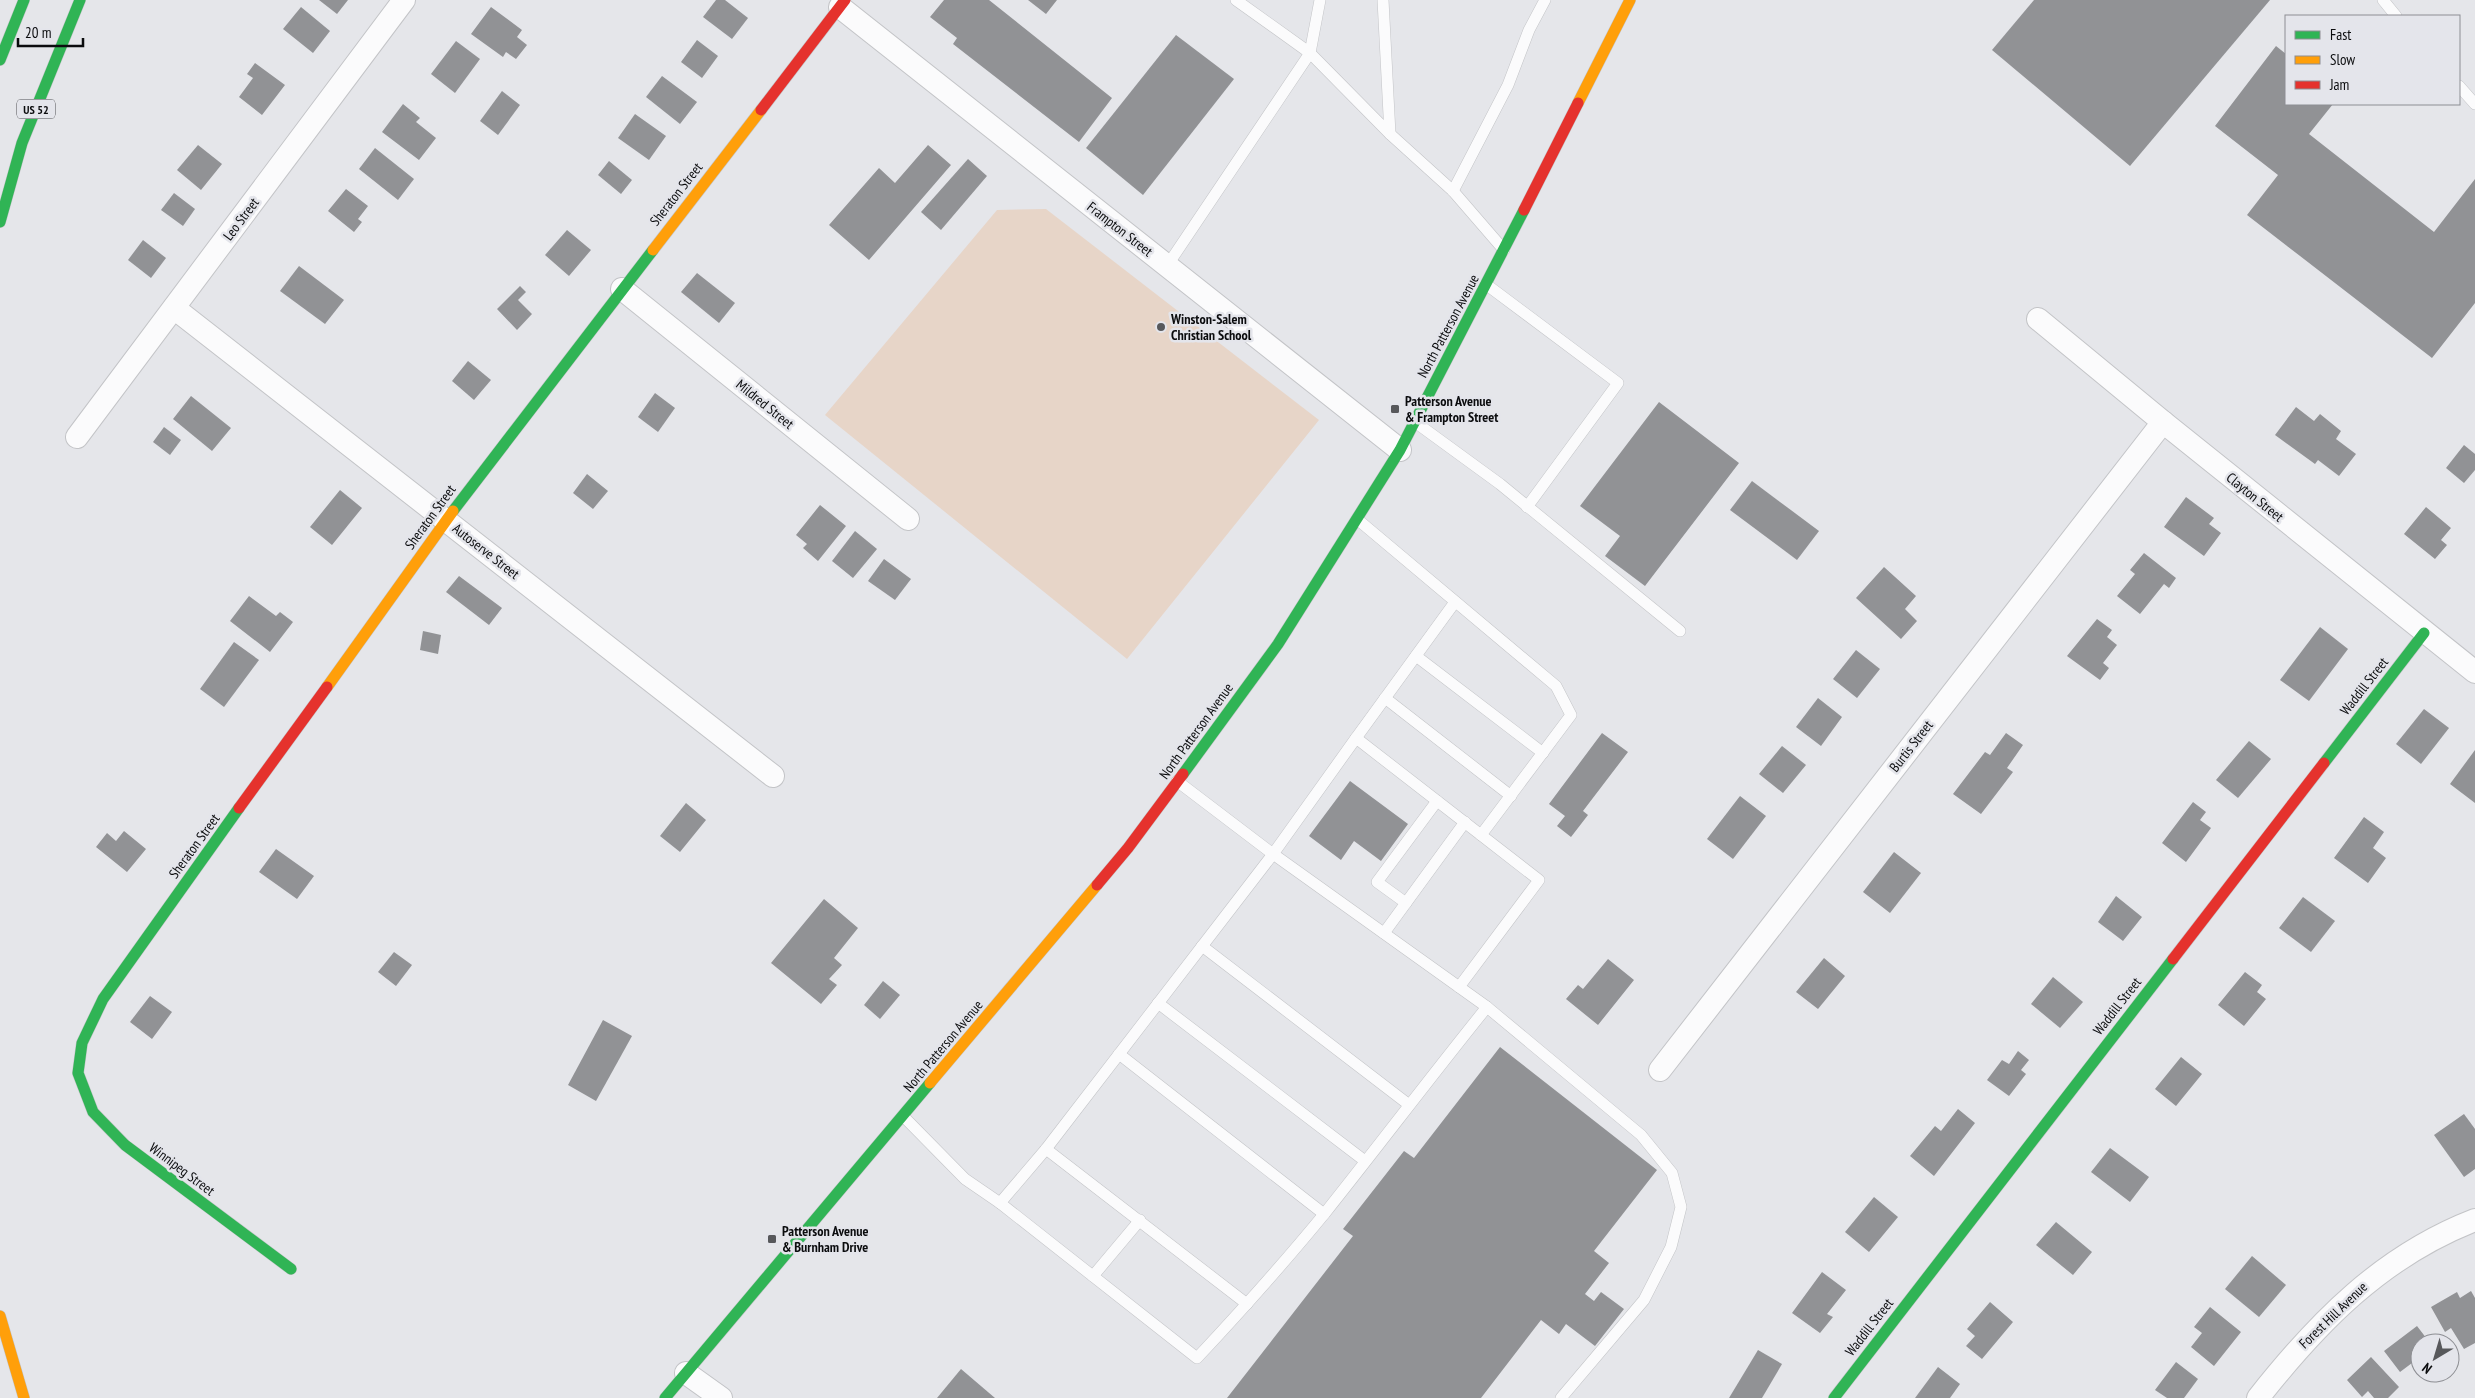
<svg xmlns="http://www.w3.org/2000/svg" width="2475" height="1398" font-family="'PT Sans Narrow',sans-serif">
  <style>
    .green { fill: #e7d5c8 }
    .building { fill: #919295 }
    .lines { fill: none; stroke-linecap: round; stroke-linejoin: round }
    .lane-casing { stroke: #c3c4c7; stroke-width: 12 }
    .street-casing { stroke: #c3c4c7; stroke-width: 24 }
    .fast-casing { stroke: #c3c4c7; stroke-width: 12 }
    .slow-casing { stroke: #c3c4c7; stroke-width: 12 }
    .jam-casing { stroke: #c3c4c7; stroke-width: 12 }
    .lane { stroke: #fbfbfc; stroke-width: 11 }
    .street { stroke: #fbfbfc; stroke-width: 22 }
    .fast { stroke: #30b455; stroke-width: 11 }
    .slow { stroke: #ff9f0a; stroke-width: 11 }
    .jam { stroke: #e5322d; stroke-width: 11 }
    .poi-dot { fill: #57585b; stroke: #e4e5eb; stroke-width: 2 }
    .labels { text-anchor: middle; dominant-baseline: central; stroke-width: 5; stroke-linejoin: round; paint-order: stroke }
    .shield { fill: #e4e5eb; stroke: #4c4d50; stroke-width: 1 }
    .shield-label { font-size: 12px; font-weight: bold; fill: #0b0c0e }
    .street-label { font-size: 14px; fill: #0b0c0e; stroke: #e4e5eb }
    .poi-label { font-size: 14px; font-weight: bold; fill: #0b0c0e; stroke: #e4e5eb; text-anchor: start }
  </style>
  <rect width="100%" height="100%" fill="#e5e6ea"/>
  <!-- green -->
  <polygon class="green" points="1046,209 1319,420 1127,659 825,415 997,210"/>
  <!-- building -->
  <g class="building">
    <polygon points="319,0 348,0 337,14"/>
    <polygon points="716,0 725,0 748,18 732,39 703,17"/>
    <polygon points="944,0 989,0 1112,98 1079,142 953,44 957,38 930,17"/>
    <polygon points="1028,0 1057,0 1046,14"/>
    <polygon points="2034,0 2270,0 2130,166 1992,50"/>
    <polygon points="301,7 330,31 313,53 283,29"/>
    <polygon points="491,7 522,30 517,37 527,45 516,59 506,52 503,57 471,34"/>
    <polygon points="1176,35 1234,79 1143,195 1086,148"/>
    <polygon points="697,40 718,56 702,78 681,62"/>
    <polygon points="456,41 480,59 455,93 431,74"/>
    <polygon points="2276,46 2286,54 2286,104 2333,104 2309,134 2434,232 2475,179 2475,303 2432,358 2247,215 2278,175 2215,126"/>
    <polygon points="255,63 285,85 262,115 239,97 253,78 247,74"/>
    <polygon points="662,76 697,102 680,124 646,97"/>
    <polygon points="502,91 520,105 498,135 480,121"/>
    <polygon points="403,104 420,118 416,122 436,138 419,160 382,132"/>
    <polygon points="635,114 666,136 649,160 618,138"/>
    <polygon points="198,145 222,164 201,190 177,170"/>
    <polygon points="928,145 951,165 869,260 829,225 879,168 895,183"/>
    <polygon points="375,148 414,179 398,200 359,169"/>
    <polygon points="968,159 987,176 941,230 921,212"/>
    <polygon points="609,161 632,180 621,194 598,175"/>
    <polygon points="346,189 368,206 358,219 362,222 354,232 328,211"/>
    <polygon points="174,193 195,209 183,226 161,210"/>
    <polygon points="567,230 591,250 569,276 545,255"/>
    <polygon points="143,240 166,258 151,278 128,260"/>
    <polygon points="299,266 344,300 325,324 280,291"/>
    <polygon points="697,273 735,303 719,323 681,292"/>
    <polygon points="520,286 526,292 518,300 532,314 517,330 497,309"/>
    <polygon points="468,361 491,380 474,400 452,381"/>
    <polygon points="655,393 675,408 658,432 638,417"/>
    <polygon points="191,396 231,428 212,451 173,419"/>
    <polygon points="1659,402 1739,463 1645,586 1605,556 1620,536 1580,506"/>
    <polygon points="2296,407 2314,421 2320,414 2341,431 2336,439 2356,454 2339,476 2318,460 2315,464 2275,435"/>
    <polygon points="164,427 181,440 170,455 153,442"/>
    <polygon points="2464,445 2475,454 2475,470 2464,483 2446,468"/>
    <polygon points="587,474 608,491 593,509 573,493"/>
    <polygon points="1752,481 1819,531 1797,560 1730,510"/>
    <polygon points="340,490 362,508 332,545 310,527"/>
    <polygon points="2186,497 2214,518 2209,524 2221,533 2204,556 2164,527"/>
    <polygon points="820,505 846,526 818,561 803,548 807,544 796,535"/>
    <polygon points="2426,507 2451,528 2441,540 2447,545 2435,559 2404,534"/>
    <polygon points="855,531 877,549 853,578 832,561"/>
    <polygon points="2144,553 2176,578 2169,588 2164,584 2140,614 2117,596 2135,574 2130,570"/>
    <polygon points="884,559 911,579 895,600 868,581"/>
    <polygon points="1884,567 1916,596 1905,609 1917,621 1901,639 1856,598"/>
    <polygon points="459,576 502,608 489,625 446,592"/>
    <polygon points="249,596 276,616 280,612 293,622 270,652 230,621"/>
    <polygon points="2097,619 2112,630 2107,637 2117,645 2103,663 2109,668 2100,680 2067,656"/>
    <polygon points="2320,627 2348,649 2309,701 2280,680"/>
    <polygon points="423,631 441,635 438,654 420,650"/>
    <polygon points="234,642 259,660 224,707 200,689"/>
    <polygon points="1856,650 1880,669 1857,698 1833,679"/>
    <polygon points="1818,698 1842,717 1821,746 1796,727"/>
    <polygon points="2424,709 2449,728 2421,764 2396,744"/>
    <polygon points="1602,733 1628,752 1583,811 1588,815 1571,837 1557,826 1565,816 1549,804"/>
    <polygon points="2006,733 2023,745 2007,768 2013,772 1981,814 1953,794 1985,752 1990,755"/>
    <polygon points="2249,741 2271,759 2238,798 2216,780"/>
    <polygon points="1782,746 1806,765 1783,793 1759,774"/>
    <polygon points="2475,750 2475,803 2450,784"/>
    <polygon points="1350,781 1408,824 1381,861 1354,841 1341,860 1309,836"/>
    <polygon points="1740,796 1766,816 1733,859 1707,839"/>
    <polygon points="2193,802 2206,812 2200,820 2211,828 2186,862 2162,843"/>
    <polygon points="686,803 706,820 680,852 660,836"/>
    <polygon points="2364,817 2384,832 2373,848 2386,858 2368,883 2334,858"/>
    <polygon points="124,831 146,849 127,872 96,847 107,833 116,841"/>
    <polygon points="276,849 314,876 297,899 259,872"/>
    <polygon points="1894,852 1921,873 1890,913 1863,892"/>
    <polygon points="2116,896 2142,917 2123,941 2098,922"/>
    <polygon points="2303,897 2335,921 2311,952 2279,928"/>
    <polygon points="824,899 858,928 834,958 842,965 829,979 837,985 821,1004 771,963"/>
    <polygon points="394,952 412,965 396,986 378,972"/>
    <polygon points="1824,958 1845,976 1818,1009 1796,992"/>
    <polygon points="1608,959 1634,980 1598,1025 1566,999 1578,985 1583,989"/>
    <polygon points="2245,972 2262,985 2257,992 2266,999 2244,1026 2218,1005"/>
    <polygon points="2053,977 2083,1002 2060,1028 2031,1004"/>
    <polygon points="883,981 900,995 880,1019 864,1005"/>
    <polygon points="150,996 172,1012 152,1039 130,1022"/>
    <polygon points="603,1020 632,1036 596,1101 568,1085"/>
    <polygon points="1500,1047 1657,1170 1594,1251 1609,1263 1585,1294 1594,1301 1601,1292 1624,1309 1595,1346 1566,1324 1559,1334 1541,1320 1481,1398 1227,1398 1353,1236 1343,1229 1404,1151 1414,1158"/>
    <polygon points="2018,1051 2029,1060 2021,1070 2026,1074 2009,1096 1987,1080 2002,1060 2009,1064"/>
    <polygon points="2181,1057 2202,1074 2176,1106 2155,1089"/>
    <polygon points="1958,1109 1975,1123 1934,1176 1910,1156 1935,1126 1941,1131"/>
    <polygon points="2464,1114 2475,1129 2475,1169 2464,1177 2434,1135"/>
    <polygon points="2110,1148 2149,1177 2130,1202 2091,1172"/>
    <polygon points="1874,1197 1898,1217 1869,1252 1845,1232"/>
    <polygon points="2056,1222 2092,1252 2073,1275 2036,1245"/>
    <polygon points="2252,1256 2286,1285 2259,1317 2225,1289"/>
    <polygon points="1822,1272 1846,1290 1827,1314 1833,1317 1820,1333 1792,1313"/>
    <polygon points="2471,1291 2475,1298 2475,1343 2464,1349 2451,1328 2445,1332 2431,1307 2457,1292 2460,1298"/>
    <polygon points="1990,1302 2013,1322 1982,1359 1966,1346 1975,1336 1967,1329"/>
    <polygon points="2210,1307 2241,1332 2214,1366 2191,1347 2202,1333 2194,1327"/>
    <polygon points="2417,1326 2430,1343 2420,1343 2420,1357 2400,1372 2384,1351"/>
    <polygon points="1758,1350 1782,1364 1762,1398 1729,1398"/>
    <polygon points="2371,1357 2399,1387 2388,1398 2374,1398 2368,1391 2362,1397 2347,1380"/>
    <polygon points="2176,1362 2198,1379 2184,1398 2167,1398 2155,1390"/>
    <polygon points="1938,1367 1960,1384 1950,1398 1915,1398"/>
    <polygon points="961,1369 995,1398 937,1398"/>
  </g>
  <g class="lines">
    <defs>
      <g id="lane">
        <polyline points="1236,0 1310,53 1320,0"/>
        <polyline points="1383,0 1390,134"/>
        <polyline points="2383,0 2396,16"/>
        <polyline points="2459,86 2475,104"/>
        <polyline points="1453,191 1508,85 1529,30 1545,0"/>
        <polyline points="1167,266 1310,53 1390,134 1453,191 1504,250"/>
        <polyline points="1487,285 1618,383 1527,507"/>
        <polyline points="1415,422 1500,484 1680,631"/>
        <polyline points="1416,656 1543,753"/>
        <polyline points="1385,698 1511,796"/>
        <polyline points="1356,738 1455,602"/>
        <polyline points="1177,781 1273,854 1356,738 1481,835 1571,715 1556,686 1357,519"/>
        <polyline points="1406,903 1377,882 1437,801"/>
        <polyline points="1384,933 1465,822"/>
        <polyline points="1202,946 1408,1104"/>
        <polyline points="1459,987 1539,880 1481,835"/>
        <polyline points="1158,1003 1365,1161"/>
        <polyline points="1119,1054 1324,1214"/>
        <polyline points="903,1116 965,1179 1000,1203 1046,1149 1273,854 1487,1007 1641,1135 1672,1173 1681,1207 1671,1247 1644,1300 1561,1398"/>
        <polyline points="1046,1149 1247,1304"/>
        <path d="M1000,1203L1197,1358C1241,1311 1284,1263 1325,1213C1380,1144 1432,1075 1487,1007"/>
        <polyline points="1093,1276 1140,1220"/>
      </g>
      <g id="street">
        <polyline points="840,7 1400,450"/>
        <polyline points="622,289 908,519"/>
        <polyline points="174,308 773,776"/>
        <polyline points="2038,319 2163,422 2475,672"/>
        <polyline points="77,437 404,0"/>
        <polyline points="1660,1070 2163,422"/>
        <polyline points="686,1373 721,1398"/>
        <path d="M2258,1398C2318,1322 2382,1256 2475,1220"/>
      </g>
      <g id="fast">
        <polyline points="0,60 24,0"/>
        <polyline points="0,222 22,143 80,0"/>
        <polyline points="453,511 653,250"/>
        <polyline points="2324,763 2424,633"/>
        <polyline points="1183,774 1278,644 1400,450 1524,210"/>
        <polyline points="239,808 103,999 82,1043 78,1073 93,1112 125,1145 291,1269"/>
        <polyline points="665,1398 930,1083"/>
        <polyline points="1834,1398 2173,959"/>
      </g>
      <g id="slow">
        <polyline points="1578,103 1630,0"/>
        <polyline points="653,250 761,110"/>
        <polyline points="327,687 453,511"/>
        <polyline points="930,1083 1097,885"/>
        <polyline points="0,1316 24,1398"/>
      </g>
      <g id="jam">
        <polyline points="761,110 845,0"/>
        <polyline points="1524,210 1578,103"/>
        <polyline points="239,808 327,687"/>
        <polyline points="1097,885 1128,848 1183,774"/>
        <polyline points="2173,959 2324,763"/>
      </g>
    </defs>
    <!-- lane casing -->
    <use href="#lane" class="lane-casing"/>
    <!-- street casing -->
    <use href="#street" class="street-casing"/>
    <!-- fast casing -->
    <use href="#fast" class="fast-casing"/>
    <!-- slow casing -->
    <use href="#slow" class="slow-casing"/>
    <!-- jam casing -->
    <use href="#jam" class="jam-casing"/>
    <!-- lane -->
    <use href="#lane" class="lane"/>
    <!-- street -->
    <use href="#street" class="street"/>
    <!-- fast -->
    <use href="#fast" class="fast"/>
    <!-- slow -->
    <use href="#slow" class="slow"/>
    <!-- jam -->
    <use href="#jam" class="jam"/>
  </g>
  <!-- markers -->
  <g class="poi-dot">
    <circle cx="1161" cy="327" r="5"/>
    <rect x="1390" y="404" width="10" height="10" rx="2.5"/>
    <rect x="767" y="1234" width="10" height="10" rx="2.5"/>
  </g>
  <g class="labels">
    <!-- shield labels -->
    <rect class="shield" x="17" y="99.5" width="38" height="19" rx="4"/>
    <g class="shield-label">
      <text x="36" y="109">US 52</text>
    </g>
    <!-- street labels -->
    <g class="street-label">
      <text transform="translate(676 194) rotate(-52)">Sheraton Street</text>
      <text transform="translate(241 219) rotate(-53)">Leo Street</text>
      <text transform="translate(1120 229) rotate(38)">Frampton Street</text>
      <text transform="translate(1448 326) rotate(-62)">North Patterson Avenue</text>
      <text transform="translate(765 404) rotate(39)">Mildred Street</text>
      <text transform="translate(2255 497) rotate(39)">Clayton Street</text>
      <text transform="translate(430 517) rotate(-54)">Sheraton Street</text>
      <text transform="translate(486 551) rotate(38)">Autoserve Street</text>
      <text transform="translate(2364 686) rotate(-52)">Waddill Street</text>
      <text transform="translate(1196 731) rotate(-54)">North Patterson Avenue</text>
      <text transform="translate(1911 746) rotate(-52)">Burtis Street</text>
      <text transform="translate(194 846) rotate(-54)">Sheraton Street</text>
      <text transform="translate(2117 1006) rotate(-52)">Waddill Street</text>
      <text transform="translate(943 1046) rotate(-50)">North Patterson Avenue</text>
      <text transform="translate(182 1169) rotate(37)">Winnipeg Street</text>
      <text transform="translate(2333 1315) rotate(-44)">Forest Hill Avenue</text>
      <text transform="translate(1869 1327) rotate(-52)">Waddill Street</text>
    </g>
    <!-- poi labels -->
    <g class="poi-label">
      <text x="1171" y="319">Winston-Salem<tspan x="1171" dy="16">Christian School</tspan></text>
      <text x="1405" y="401">Patterson Avenue<tspan x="1405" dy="16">&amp; Frampton Street</tspan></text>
      <text x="782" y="1231">Patterson Avenue<tspan x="782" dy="16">&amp; Burnham Drive</tspan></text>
    </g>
  </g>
  <!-- legend -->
  <rect x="2285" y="15" width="175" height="90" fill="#e4e5eb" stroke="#8d8e93"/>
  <rect x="2295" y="31" width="25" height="8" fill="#30b455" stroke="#8d8e93"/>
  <text x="2330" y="40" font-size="15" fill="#0b0c0e">Fast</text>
  <rect x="2295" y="56" width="25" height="8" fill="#ff9f0a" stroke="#8d8e93"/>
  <text x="2330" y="65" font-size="15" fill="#0b0c0e">Slow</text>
  <rect x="2295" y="81" width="25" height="8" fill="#e5322d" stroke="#8d8e93"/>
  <text x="2330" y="90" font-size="15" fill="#0b0c0e">Jam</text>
  <!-- north arrow -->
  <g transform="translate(2435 1358) rotate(218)"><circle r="24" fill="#e4e5eb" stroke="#8d8e93"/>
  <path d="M0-4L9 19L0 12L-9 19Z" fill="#57585b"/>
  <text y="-8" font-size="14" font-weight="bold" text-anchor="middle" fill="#0b0c0e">N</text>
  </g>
  <!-- scale -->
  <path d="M18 38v8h65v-8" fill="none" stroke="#0b0c0e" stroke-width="2.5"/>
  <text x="25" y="38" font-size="15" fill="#0b0c0e" stroke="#e4e5eb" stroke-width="4" paint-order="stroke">20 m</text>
</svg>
